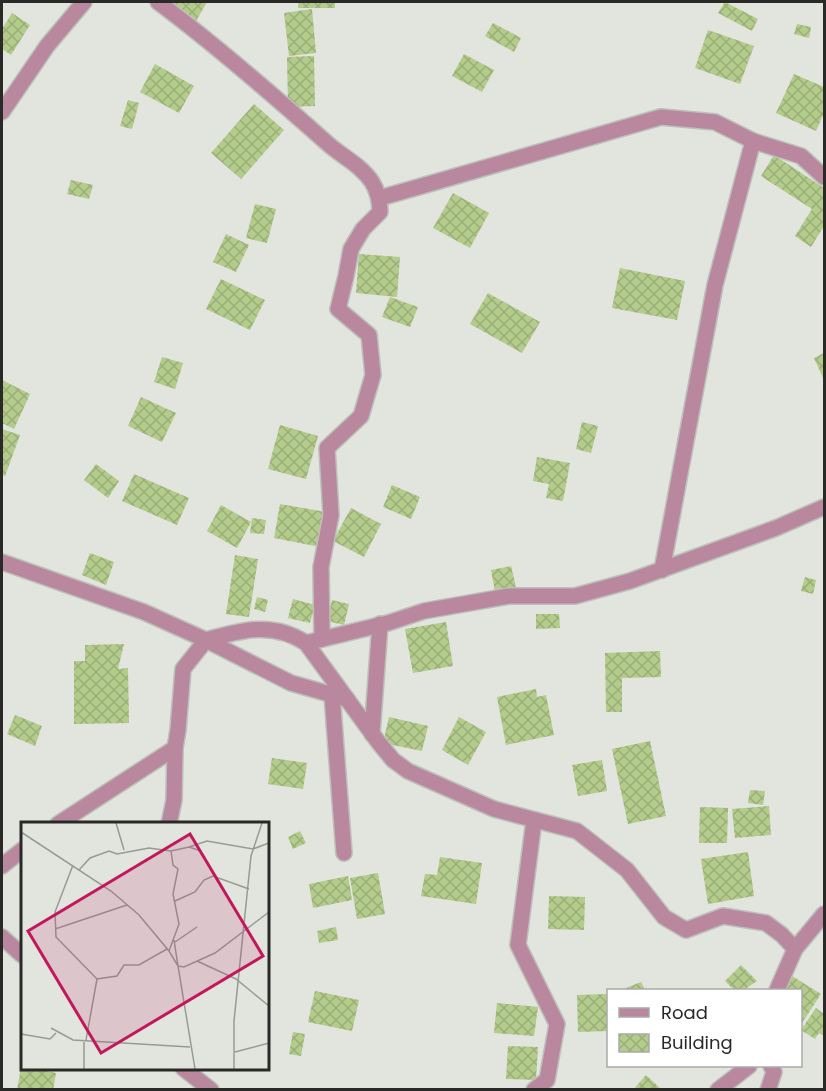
<svg xmlns="http://www.w3.org/2000/svg" width="826" height="1091" font-family="Poppins,sans-serif">
  <style>
    .building { fill: url(#building-cross-hatch) }
    .lines { fill: none; stroke-linecap: round; stroke-linejoin: round }
    .minor-casing { stroke: #bdbfba; stroke-width: 18 }
    .minor { stroke: #b9889f; stroke-width: 15 }
    .inset-road { fill: none; stroke: #989a95; stroke-width: 1.5 }
    .view { fill: #c2185b; fill-opacity: 0.15; stroke: #c2185b; stroke-width: 3 }
    .inset-edge { fill: none; stroke: #292a28; stroke-width: 3 }
  </style>
  <defs>
    <pattern id="building-cross-hatch" width="8" height="8" patternUnits="userSpaceOnUse" patternTransform="scale(1.5)"><rect width="8" height="8" fill="#b3cb8b"/><path d="M0 0l8 8M0 8l8-8" fill="none" stroke="#9aae78"/></pattern>
  </defs>
  <rect width="100%" height="100%" fill="#e2e4de"/>
  <!-- building -->
  <g class="building">
    <polygon points="168,2 207,2 196,21 166,5"/>
    <rect x="298" y="2" width="37" height="6"/>
    <polygon points="725,2 758,19 752,31 718,13"/>
    <polygon points="312,9 316,53 289,56 284,13"/>
    <polygon points="12,13 30,25 11,55 2,49 2,29"/>
    <polygon points="493,23 521,38 514,52 485,36"/>
    <polygon points="797,24 811,27 809,38 794,34"/>
    <polygon points="708,30 754,46 740,84 695,68"/>
    <polygon points="464,54 494,70 482,92 452,76"/>
    <polygon points="314,56 315,106 288,107 287,57"/>
    <polygon points="155,64 194,86 179,113 140,92"/>
    <polygon points="794,74 824,87 824,113 816,131 776,113"/>
    <polygon points="128,100 139,103 132,129 120,126"/>
    <polygon points="254,104 284,130 241,179 211,153"/>
    <polygon points="774,155 824,188 824,226 811,247 795,236 812,209 761,176"/>
    <polygon points="71,180 93,185 89,199 67,194"/>
    <polygon points="453,193 489,213 470,248 433,228"/>
    <polygon points="255,204 276,209 267,243 246,238"/>
    <polygon points="226,234 249,245 236,272 213,262"/>
    <polygon points="359,254 400,257 397,297 356,293"/>
    <polygon points="620,268 685,281 677,320 612,308"/>
    <polygon points="221,279 265,300 250,330 206,309"/>
    <polygon points="488,293 540,322 522,353 470,324"/>
    <polygon points="390,297 418,307 410,327 382,317"/>
    <polygon points="824,353 824,380 814,358"/>
    <polygon points="162,357 183,363 175,389 154,382"/>
    <polygon points="2,380 30,394 14,429 2,423"/>
    <polygon points="141,397 176,413 162,442 128,426"/>
    <polygon points="582,422 598,426 591,453 576,449"/>
    <polygon points="280,425 318,436 306,479 268,469"/>
    <polygon points="2,429 20,435 5,476 2,474"/>
    <polygon points="537,457 570,463 563,501 546,498 549,484 533,481"/>
    <polygon points="96,464 119,481 108,498 84,480"/>
    <polygon points="134,474 189,498 177,525 122,501"/>
    <polygon points="392,485 420,497 411,519 383,507"/>
    <polygon points="280,504 326,512 320,547 274,538"/>
    <polygon points="221,505 251,522 237,548 207,531"/>
    <polygon points="351,508 381,524 364,557 333,541"/>
    <polygon points="252,518 266,520 264,534 250,533"/>
    <polygon points="90,553 114,562 106,585 82,575"/>
    <polygon points="235,555 258,559 249,617 226,614"/>
    <polygon points="511,566 516,587 495,592 491,570"/>
    <polygon points="805,577 816,580 813,594 801,591"/>
    <polygon points="257,597 268,600 265,612 254,609"/>
    <polygon points="293,599 315,605 310,623 288,618"/>
    <polygon points="332,600 349,604 344,625 327,621"/>
    <polygon points="536,614 559,614 560,628 536,629"/>
    <polygon points="446,622 453,666 413,673 405,629"/>
    <polygon points="124,644 118,669 128,668 129,723 74,724 74,661 85,661 85,645"/>
    <polygon points="660,651 661,677 622,678 622,712 606,712 605,653"/>
    <polygon points="536,689 537,697 546,695 554,735 506,745 497,697"/>
    <polygon points="15,715 42,726 35,746 7,734"/>
    <polygon points="389,717 428,726 422,751 383,743"/>
    <polygon points="459,717 486,732 468,765 442,750"/>
    <polygon points="650,741 666,816 628,824 612,749"/>
    <polygon points="272,758 307,763 303,789 268,784"/>
    <polygon points="602,760 607,791 578,796 572,765"/>
    <polygon points="750,790 765,791 763,805 748,803"/>
    <polygon points="769,806 771,835 735,838 732,809"/>
    <polygon points="700,807 728,808 727,843 699,843"/>
    <polygon points="300,831 306,843 293,849 288,837"/>
    <polygon points="748,852 754,896 708,904 701,859"/>
    <polygon points="440,857 482,863 476,904 421,896 425,874 437,875"/>
    <polygon points="378,873 385,914 357,919 350,878"/>
    <polygon points="348,876 352,900 313,908 309,884"/>
    <polygon points="549,896 585,897 584,930 548,929"/>
    <polygon points="336,927 338,940 319,943 317,931"/>
    <polygon points="741,965 757,981 744,990 734,990 725,981"/>
    <polygon points="792,976 821,994 800,1026 800,990 782,990"/>
    <polygon points="641,982 645,990 621,990"/>
    <polygon points="315,991 359,1000 352,1031 308,1022"/>
    <polygon points="608,994 608,1031 578,1032 577,995"/>
    <polygon points="497,1003 538,1007 534,1036 494,1033"/>
    <polygon points="816,1008 824,1014 824,1036 819,1033 815,1039 801,1030"/>
    <polygon points="293,1032 305,1034 301,1056 289,1054"/>
    <polygon points="508,1046 538,1047 536,1080 506,1079"/>
    <polygon points="21,1068 35,1068 56,1073 53,1090 17,1090"/>
    <polygon points="646,1075 662,1090 633,1090"/>
  </g>
  <g class="lines">
    <defs>
      <g id="minor">
        <path d="M158,2C217,46 272,94 327,143C341,156 361,165 372,182C378,192 380,200 380,212L363,229L351,249L346,276L338,309L369,335L373,375L361,416L327,448L331,515L321,567L322,639"/>
        <polyline points="2,112 47,46 84,2"/>
        <polyline points="380,198 661,117 715,122 753,141 801,156 824,177"/>
        <path d="M2,562L144,612L206,640C241,630 273,621 306,643L388,623L424,611L509,596H575L630,581L776,528L824,507"/>
        <polyline points="662,570 715,285 753,141"/>
        <polyline points="306,643 379,743 393,760 408,771 494,809 577,831 627,870 664,917 686,930 723,916 766,923 782,935 795,949"/>
        <polyline points="332,695 344,853"/>
        <polyline points="372,734 380,624"/>
        <polyline points="58,824 175,748"/>
        <polyline points="169,824 174,800 175,748 178,730 183,669 206,640 291,683 347,699"/>
        <polyline points="2,866 22,850"/>
        <polyline points="2,937 22,955"/>
        <polyline points="777,990 795,949 824,914"/>
        <polyline points="183,1068 211,1090"/>
        <polyline points="534,1090 547,1080 557,1024 518,945 534,820"/>
        <polyline points="718,1090 749,1066"/>
        <polyline points="768,1090 774,1072 771,1066"/>
      </g>
    </defs>
    <!-- minor casing -->
    <use href="#minor" class="minor-casing"/>
    <!-- minor -->
    <use href="#minor" class="minor"/>
  </g>
  <!-- overview -->
  <g transform="translate(21 822)">
    <rect width="248" height="248" fill="#e2e4de"/>
    <path class="inset-road" d="M95,1L103,28M0,10L90,69L118,93L148,129L157,144L174,247M168,25L186,19L232,27L248,21M52,43L34,90L35,115L76,157M58,48L69,36L88,29L96,32L128,26L150,29L168,25L180,29M154,79L174,70L183,58L192,54L228,67M34,107L106,83M153,118L157,144L163,145L194,131L248,90M154,120L176,105M148,129L158,102L152,72L157,47L152,43L150,29M176,139L215,157L248,184M30,206L52,218L169,225M0,212L29,217L35,211M63,218V247M65,218L76,157L96,154L103,143H118L146,127M214,230L248,221M213,247V199L230,34L241,1"/>
    <path class="view" d="M169,12L242,134L80,231L7,109Z"/>
    <rect width="248" height="248" class="inset-edge"/>
  </g>
  <!-- border -->
  <rect width="826" height="1091" fill="none" stroke="#292a28" stroke-width="6"/>
  <!-- legend -->
  <rect x="607" y="989" width="195" height="78" fill="#ffffff" stroke="#a9aaa9" stroke-width="1.5"/>
  <rect x="619" y="1008" width="30" height="9" fill="#b9889f" stroke="#a9aaa9" stroke-width="1.5"/>
  <text x="661" y="1019" font-size="18" fill="#292a28">Road</text>
  <rect x="619" y="1034" width="30" height="18" fill="url(#building-cross-hatch)" stroke="#a9aaa9" stroke-width="1.5"/>
  <text x="661" y="1049" font-size="18" fill="#292a28">Building</text>
</svg>
